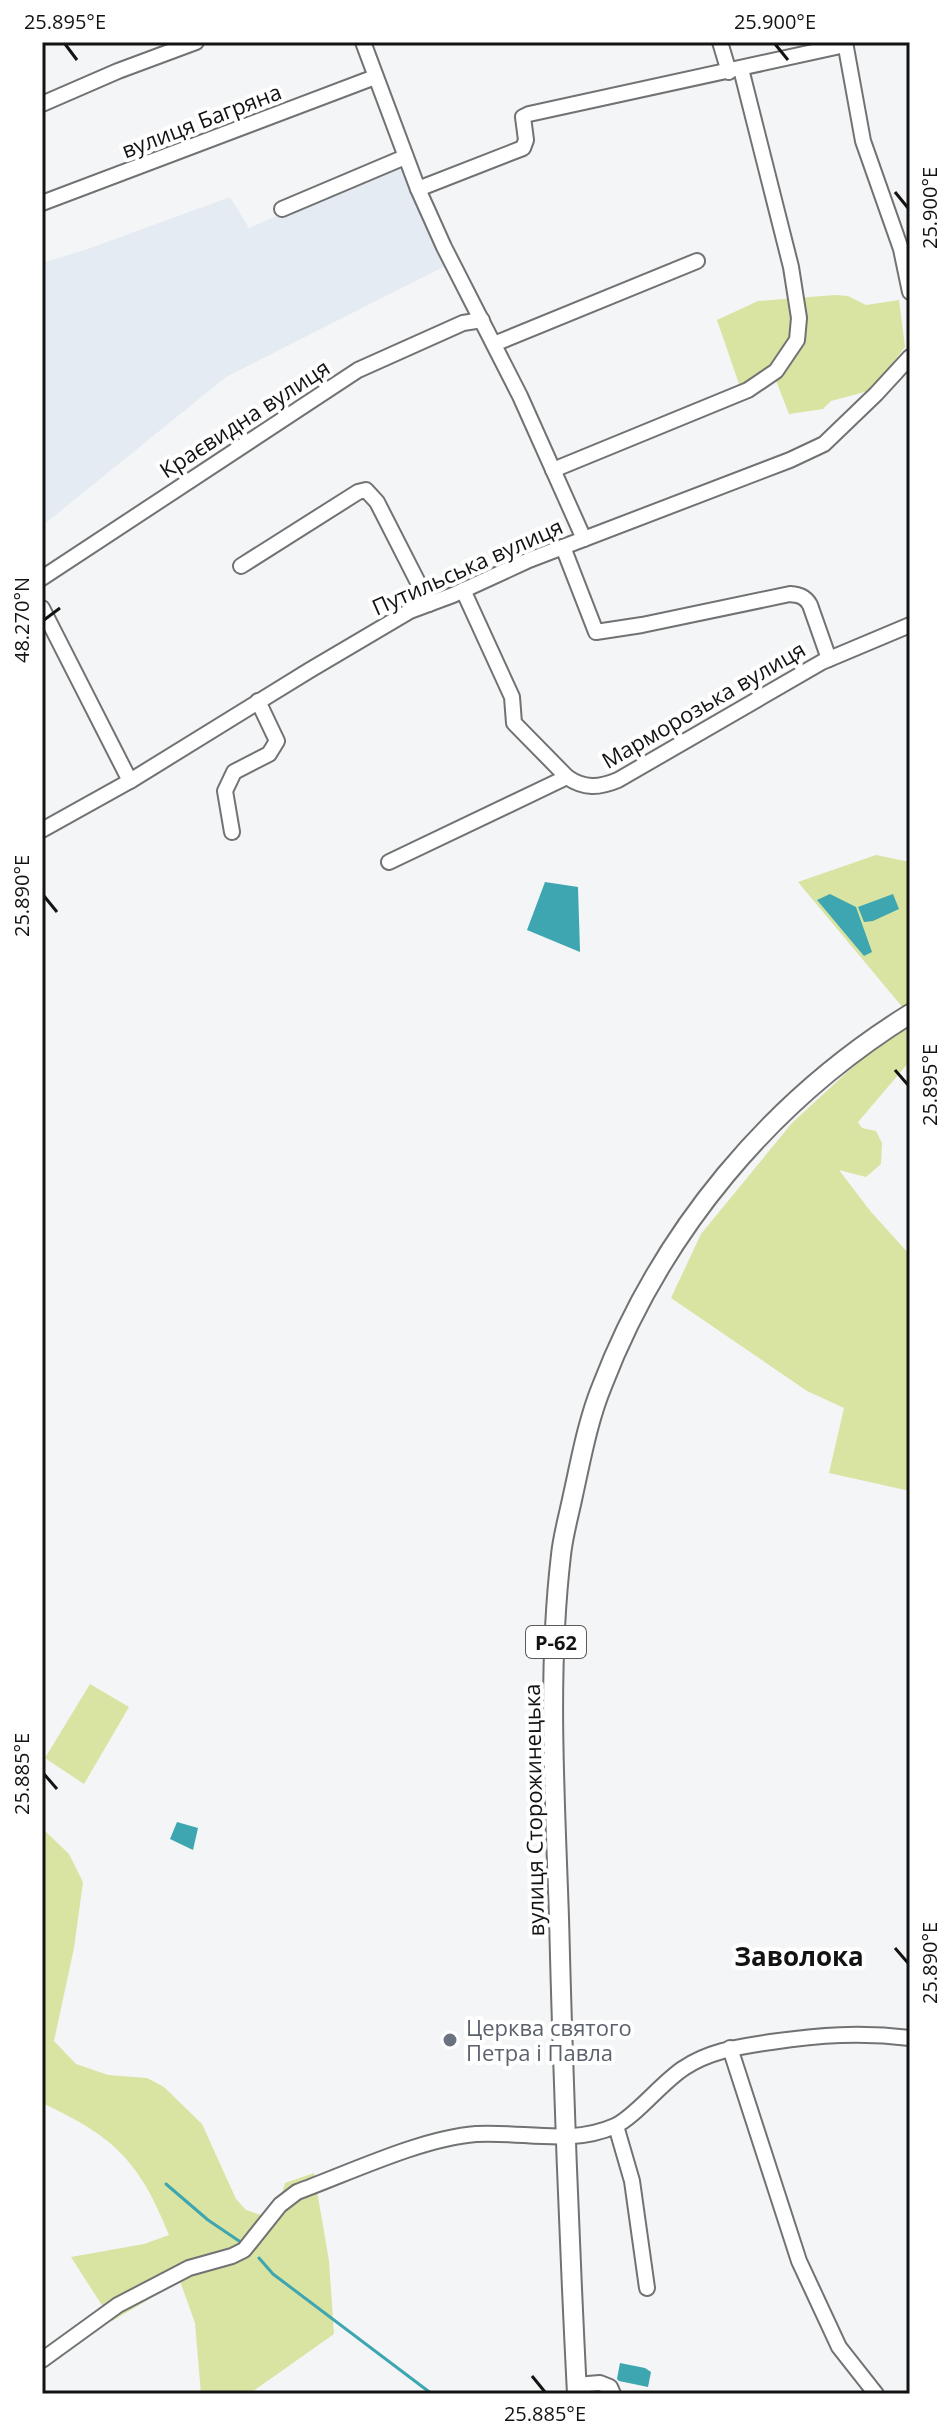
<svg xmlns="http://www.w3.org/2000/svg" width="952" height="2436" font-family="'Open Sans',sans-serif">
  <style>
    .built { fill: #e5ebf2 }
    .green { fill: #d9e3a2 }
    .water { fill: #3da6b0 }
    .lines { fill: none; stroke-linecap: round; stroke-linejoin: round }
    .stream { stroke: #3da6b0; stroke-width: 3 }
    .minor-casing { stroke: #717273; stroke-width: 18 }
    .major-casing { stroke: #717273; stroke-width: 22 }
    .minor { stroke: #fff; stroke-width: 14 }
    .major { stroke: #fff; stroke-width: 18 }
    .ticks { fill: none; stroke: #131313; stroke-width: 3 }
    .worship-dot { fill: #6b7280; stroke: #fff; stroke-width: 3 }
    .labels { text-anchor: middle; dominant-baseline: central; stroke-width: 8; stroke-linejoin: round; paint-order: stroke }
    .shield { fill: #fff; stroke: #5a5a5a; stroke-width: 2 }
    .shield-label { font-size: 20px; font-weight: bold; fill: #131313 }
    .street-label { font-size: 22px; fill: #131313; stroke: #fff }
    .worship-label { font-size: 22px; fill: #5b616d; stroke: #fff; text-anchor: start }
    .quarter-label { font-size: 26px; font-weight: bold; fill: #131313; stroke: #fff }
    .neatline { fill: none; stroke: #131313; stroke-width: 3 }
    .ticks-label { font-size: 20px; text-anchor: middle; fill: #131313 }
  </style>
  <rect width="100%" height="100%" fill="#f4f5f6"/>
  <!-- built -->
  <polygon class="built" points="402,161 447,265 226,377 42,526 42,263 85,250 230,197 249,228"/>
  <!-- green -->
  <g class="green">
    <polygon points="835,295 848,296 866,305 899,300 905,347 872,390 831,401 823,409 789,414 775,378 739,384 717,320 758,301"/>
    <polygon points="876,855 910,862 910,1061 858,1122 862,1128 876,1131 882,1143 881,1164 866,1177 839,1170 871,1212 910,1255 910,1491 829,1473 844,1408 807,1391 671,1298 701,1234 792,1123 909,1015 798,882"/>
    <polygon points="90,1684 129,1707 84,1784 45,1758"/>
    <path d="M42,1828L69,1854L83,1882L74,1948L54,2041L76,2064L108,2075L147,2078L164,2087L202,2124L236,2199L246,2210L261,2215L277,2210L285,2183L314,2173L329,2261L334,2334L249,2394H201L195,2323L180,2281L112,2321L71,2257L144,2244L169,2235C140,2162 114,2136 42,2103Z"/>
  </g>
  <!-- water -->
  <g class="water">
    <polygon points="545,882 578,887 580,952 527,930"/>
    <polygon points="830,894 856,907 872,952 864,956 817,900"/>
    <polygon points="893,894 899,909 873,921 864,922 858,907"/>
    <polygon points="177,1822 198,1828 193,1850 170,1839"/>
    <polygon points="620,2363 645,2368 651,2372 648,2387 619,2381 617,2379"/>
  </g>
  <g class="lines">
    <!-- stream -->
    <g class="stream">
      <polyline points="166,2184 208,2220 242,2243"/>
      <polyline points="259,2258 273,2274 432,2394"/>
    </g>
    <defs>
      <g id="minor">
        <polyline points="363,42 418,189 444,247 520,396 584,539"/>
        <polyline points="720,42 729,72"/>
        <polyline points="845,42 863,141 901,249 910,292"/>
        <polyline points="42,104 118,71 196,42"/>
        <polyline points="418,189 523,148 526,140 523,117 529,114 845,45"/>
        <polyline points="42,203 375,77"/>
        <polyline points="282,209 405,157"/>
        <polyline points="494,344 697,261"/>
        <polyline points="553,470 748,390 776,371 797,340 799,318 791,267 741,69"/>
        <path d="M563,547L596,632L642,625L790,594C799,595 805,596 810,605L829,659"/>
        <polyline points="241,566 358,492 366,490 377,502 429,604"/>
        <polyline points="42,578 358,370 463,323 482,320"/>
        <polyline points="463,590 512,697 514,723 567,777"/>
        <polyline points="42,608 130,781"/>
        <polyline points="42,830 130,781 310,670 410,611 453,595 529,560 790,460 824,444 876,394 910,357"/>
        <polyline points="232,832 225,791 234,772 269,754 277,741 258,701"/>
        <path d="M389,862L567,777C584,789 599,788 618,780L822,662L910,625"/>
        <polyline points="730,2048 799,2261 839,2347 876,2394"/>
        <polyline points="616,2126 632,2181 647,2288"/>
        <path d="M42,2360L118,2305L189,2268L232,2256L244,2250L280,2205L297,2192C349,2173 422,2138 476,2134C523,2131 570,2146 615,2126C635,2117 663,2081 684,2068C711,2050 740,2047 771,2042C820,2035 860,2032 910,2038"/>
        <polyline points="576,2385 600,2383 610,2387 613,2394"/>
      </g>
      <path id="major" d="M577,2394C569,2235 563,2077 559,1918C555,1798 547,1674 561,1555C563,1535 569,1515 573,1495C581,1459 588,1420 602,1386C661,1232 770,1101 910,1014"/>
    </defs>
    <!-- minor casing -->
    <use href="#minor" class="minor-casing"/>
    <!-- major casing -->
    <use href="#major" class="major-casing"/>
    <!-- minor -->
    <use href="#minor" class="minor"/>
    <!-- major -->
    <use href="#major" class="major"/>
  </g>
  <!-- ticks -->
  <path class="ticks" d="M65,44L77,60M775,44L788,60M895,192L908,208M44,620L60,608M44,896L57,912M895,1070L908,1085M44,1774L57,1789M895,1948L908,1963M532,2376L545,2392"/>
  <!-- markers -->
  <circle class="worship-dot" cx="450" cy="2040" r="8"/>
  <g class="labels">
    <!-- shield labels -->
    <rect class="shield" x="526" y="1626" width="60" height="32" rx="6"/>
    <g class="shield-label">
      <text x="556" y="1642">Р-62</text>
    </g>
    <!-- street labels -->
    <g class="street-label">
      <text transform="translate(201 120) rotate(-21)">вулиця Багряна</text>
      <text transform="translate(244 418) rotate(-33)">Краєвидна вулиця</text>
      <text transform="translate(467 566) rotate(-24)">Путильська вулиця</text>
      <text transform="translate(703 704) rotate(-30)">Марморозька вулиця</text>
      <text transform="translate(533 1810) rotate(-91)">вулиця Сторожинецька</text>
    </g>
    <!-- worship labels -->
    <g class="worship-label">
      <text x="466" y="2027">Церква святого<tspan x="466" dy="25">Петра і Павла</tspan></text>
    </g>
    <!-- quarter labels -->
    <g class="quarter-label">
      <text x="799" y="1956">Заволока</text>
    </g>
  </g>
  <!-- border -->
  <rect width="952" height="2436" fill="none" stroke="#ffffff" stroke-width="88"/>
  <rect x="44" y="44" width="864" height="2348" class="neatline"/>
  <g class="ticks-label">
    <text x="65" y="29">25.895°E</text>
    <text x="775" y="29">25.900°E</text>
    <text transform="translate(930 208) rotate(-90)" y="7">25.900°E</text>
    <text transform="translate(22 620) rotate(-90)" y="7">48.270°N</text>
    <text transform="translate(22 896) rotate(-90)" y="7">25.890°E</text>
    <text transform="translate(930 1085) rotate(-90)" y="7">25.895°E</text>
    <text transform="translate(22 1774) rotate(-90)" y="7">25.885°E</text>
    <text transform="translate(930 1963) rotate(-90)" y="7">25.890°E</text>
    <text x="545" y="2421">25.885°E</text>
  </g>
</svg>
